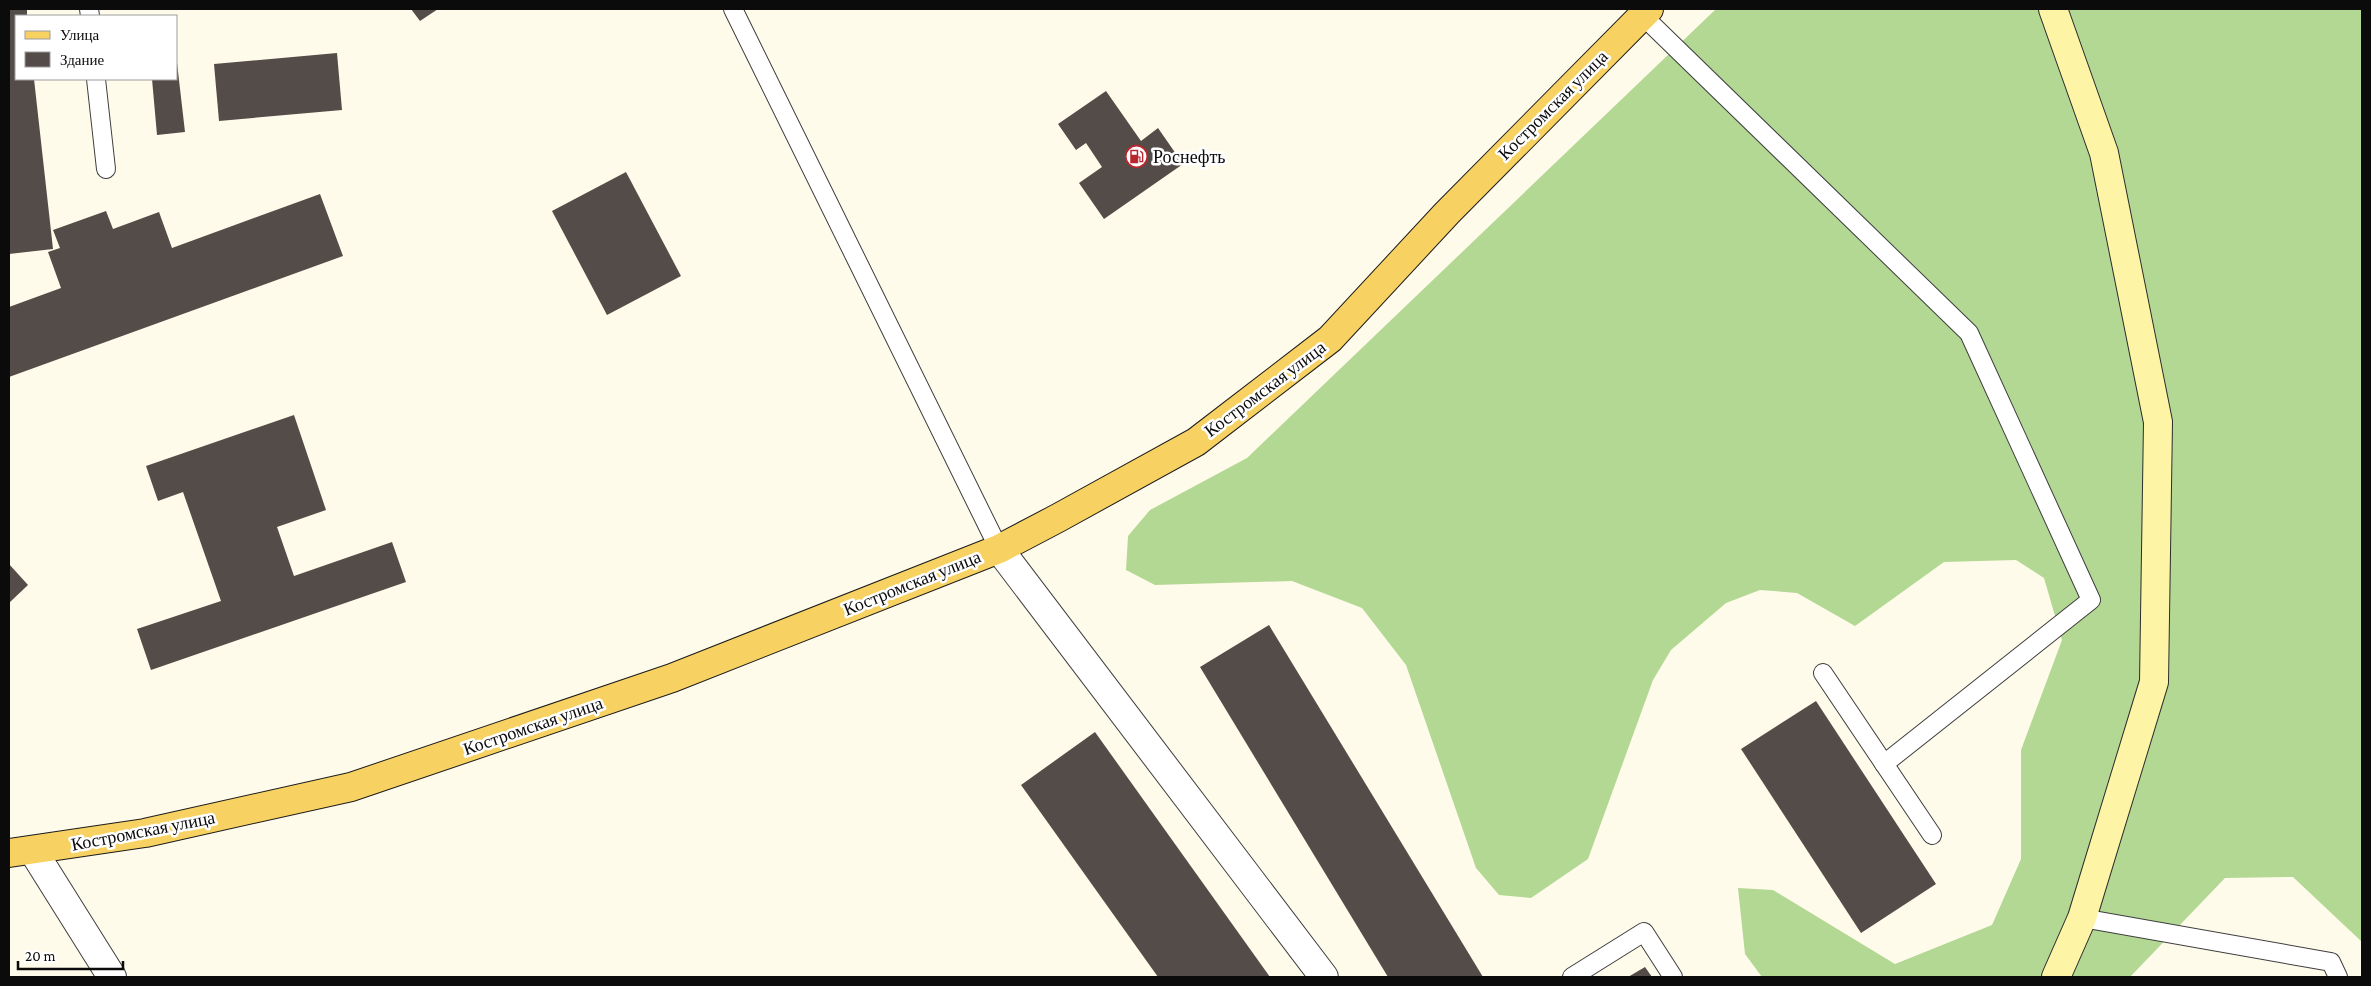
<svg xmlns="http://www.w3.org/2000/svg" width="2371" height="986" font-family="'Crimson Pro',serif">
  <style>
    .forest { fill: #b3d894 }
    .building { fill: #544c48 }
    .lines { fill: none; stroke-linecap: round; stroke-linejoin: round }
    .service-casing { stroke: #3e3e3e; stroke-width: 20 }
    .minor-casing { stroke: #3e3e3e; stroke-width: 30 }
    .secondary-casing { stroke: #2d2d2d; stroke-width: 30 }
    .primary-casing { stroke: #1c1c1c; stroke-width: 30 }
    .service { stroke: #fff; stroke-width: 18 }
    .minor { stroke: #fff; stroke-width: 28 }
    .secondary { stroke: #fef4a6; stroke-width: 28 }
    .primary { stroke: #f7d262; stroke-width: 28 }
    .labels { text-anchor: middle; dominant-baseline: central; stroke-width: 5; stroke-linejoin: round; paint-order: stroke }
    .street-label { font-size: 18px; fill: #0b0b0b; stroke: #fff }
    .poi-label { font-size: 18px; fill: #0b0b0b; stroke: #fff; text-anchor: start }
  </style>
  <rect width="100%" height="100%" fill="#fffbea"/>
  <!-- forest -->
  <polygon class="forest" points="1716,9 2362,9 2362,942 2293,877 2225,878 2130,977 1762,977 1745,954 1738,888 1773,890 1895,964 1992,925 2021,859 2021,750 2062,640 2044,578 2016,560 1944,562 1855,626 1797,593 1760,590 1726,603 1671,650 1653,680 1588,859 1531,898 1499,895 1476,868 1406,665 1362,608 1292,581 1155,585 1126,570 1128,536 1150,510 1247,458"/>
  <!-- building -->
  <g class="building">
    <polygon points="9,9 27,9 27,16 16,16 16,79 34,79 53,249 9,254"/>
    <polygon points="411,9 438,9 420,21"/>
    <polygon points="337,53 342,110 219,121 214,64"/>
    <polygon points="176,54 185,132 157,135 152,79 176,79"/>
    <polygon points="1106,91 1141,141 1158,128 1183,164 1104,219 1079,183 1102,167 1086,143 1076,150 1058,124"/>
    <polygon points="626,172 681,276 607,315 552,211"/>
    <polygon points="320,194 343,256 9,377 9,307 61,288 48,252 60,248 53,230 106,211 113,229 159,212 172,248"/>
    <polygon points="294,415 326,510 277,527 294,576 392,542 406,582 151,670 137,629 221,601 183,492 158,501 146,466"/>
    <polygon points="9,564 28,585 9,603"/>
    <polygon points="1269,625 1483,977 1388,977 1200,667"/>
    <polygon points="1816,701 1936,884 1861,933 1741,749"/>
    <polygon points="1095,732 1270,977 1158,977 1021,785"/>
    <polygon points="1645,967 1652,977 1628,977"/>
  </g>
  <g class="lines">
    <defs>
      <g id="service">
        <polyline points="89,9 90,16"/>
        <polyline points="733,9 999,549"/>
        <polyline points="1642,15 1969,333 2091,600 1884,764"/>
        <polyline points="96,79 106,169"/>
        <polyline points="1823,673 1932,835"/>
        <polyline points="2082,918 2331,962 2338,977"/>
        <polyline points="1572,977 1644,932 1673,977"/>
      </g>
      <g id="minor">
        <polyline points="999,549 1324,977"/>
        <polyline points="33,851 112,977"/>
      </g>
      <polyline id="secondary" points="2053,9 2104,153 2158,422 2154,682 2082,918 2056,977"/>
      <polyline id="primary" points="9,853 145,833 351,787 672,678 999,549 1058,518 1196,442 1330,339 1447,213 1649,9"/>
    </defs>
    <!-- service casing -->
    <use href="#service" class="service-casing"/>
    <!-- minor casing -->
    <use href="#minor" class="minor-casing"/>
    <!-- secondary casing -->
    <use href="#secondary" class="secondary-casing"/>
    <!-- primary casing -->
    <use href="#primary" class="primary-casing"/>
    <!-- service -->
    <use href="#service" class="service"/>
    <!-- minor -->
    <use href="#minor" class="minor"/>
    <!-- secondary -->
    <use href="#secondary" class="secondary"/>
    <!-- primary -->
    <use href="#primary" class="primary"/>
  </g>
  <!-- icons -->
  <defs>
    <symbol id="fuel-ring" viewBox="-11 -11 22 22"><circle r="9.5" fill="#fff" stroke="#b9262e" stroke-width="1.5"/><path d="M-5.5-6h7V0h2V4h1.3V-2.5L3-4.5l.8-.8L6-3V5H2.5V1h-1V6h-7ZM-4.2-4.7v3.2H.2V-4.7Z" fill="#b9262e"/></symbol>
  </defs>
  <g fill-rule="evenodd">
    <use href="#fuel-ring" x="1124" y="144" width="25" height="25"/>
  </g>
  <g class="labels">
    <!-- street labels -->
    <g class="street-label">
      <text transform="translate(1553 105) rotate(-45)">Костромская улица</text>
      <text transform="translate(1265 389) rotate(-37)">Костромская улица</text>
      <text transform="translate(912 583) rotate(-22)">Костромская улица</text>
      <text transform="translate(533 726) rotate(-19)">Костромская улица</text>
      <text transform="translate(143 831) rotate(-11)">Костромская улица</text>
    </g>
    <!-- poi labels -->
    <g class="poi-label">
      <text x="1153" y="157">Роснефть</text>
    </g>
  </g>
  <!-- border -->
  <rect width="2371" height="986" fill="none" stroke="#0b0b0b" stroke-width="20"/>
  <!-- legend -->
  <rect x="15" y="15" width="162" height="65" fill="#ffffff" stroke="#9d9d9d"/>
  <rect x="25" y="31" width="25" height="8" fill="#f7d262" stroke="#9d9d9d"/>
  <text x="60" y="40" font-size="15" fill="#0b0b0b">Улица</text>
  <rect x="25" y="52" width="25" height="15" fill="#544c48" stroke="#9d9d9d"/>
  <text x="60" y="65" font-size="15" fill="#0b0b0b">Здание</text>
  <!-- scale -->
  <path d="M18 961v8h105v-8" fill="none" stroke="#0b0b0b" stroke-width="2.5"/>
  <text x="25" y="961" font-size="15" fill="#0b0b0b" stroke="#ffffff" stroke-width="4" paint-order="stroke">20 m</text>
</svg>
